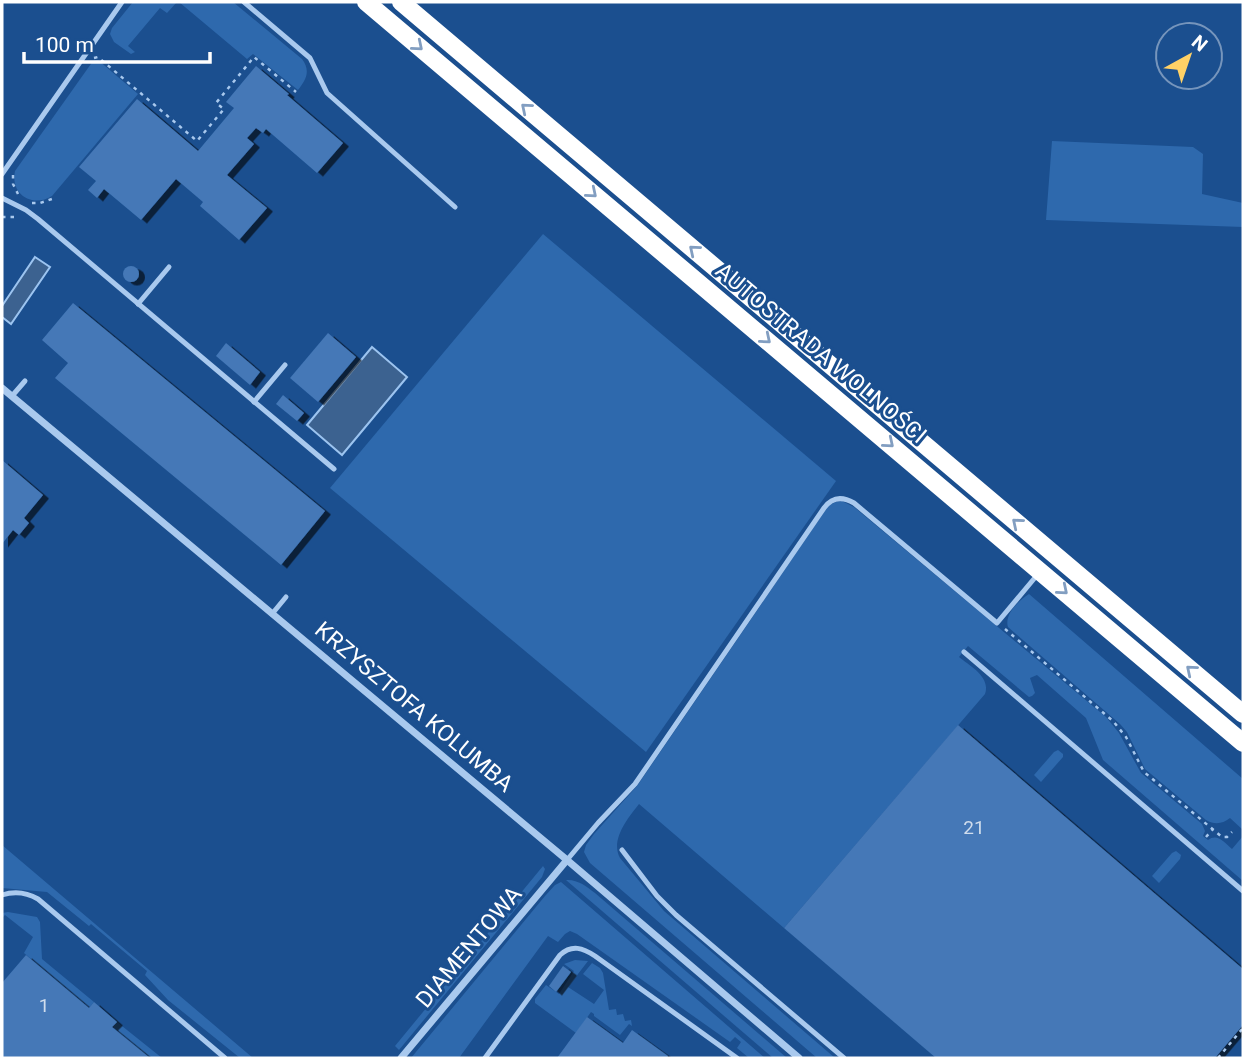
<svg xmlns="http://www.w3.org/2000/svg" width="1245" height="1060" font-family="Roboto,sans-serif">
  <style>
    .green { fill: #2e69ad }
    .water { fill: #3c6290; stroke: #9cc4f0; stroke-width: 2 }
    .building { fill: #4478b7; filter: url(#shadow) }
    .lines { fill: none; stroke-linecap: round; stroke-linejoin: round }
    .path { stroke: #a9c9ee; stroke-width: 2.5; stroke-dasharray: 3.5 5; stroke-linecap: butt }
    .lane { stroke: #a9c9ee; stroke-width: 5 }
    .street { stroke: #a9c9ee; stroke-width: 7 }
    .highway { stroke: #fff; stroke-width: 18 }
    .oneway { stroke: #829ec1 }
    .labels { text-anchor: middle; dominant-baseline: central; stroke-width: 6; stroke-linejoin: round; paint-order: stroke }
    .number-label { font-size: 19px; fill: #d0dded }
    .street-label { font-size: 23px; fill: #fff; stroke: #1b4f8f }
  </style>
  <defs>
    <filter id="shadow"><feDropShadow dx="6" dy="3.5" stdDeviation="0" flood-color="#0009"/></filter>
  </defs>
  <rect width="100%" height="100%" fill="#1b4f8f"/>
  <!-- green -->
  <g class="green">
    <polygon points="133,2 177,2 167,13 160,8 128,46 135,52 131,54 114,42 110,34 112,28"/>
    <path d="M179,2H233L302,59C311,71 306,80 298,90L253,54L247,59Z"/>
    <path d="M98,60L138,94L52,196C33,208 10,195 15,171L93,61Z"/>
    <polygon points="1052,141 1193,147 1203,154 1202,194 1243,203 1243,227 1046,220"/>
    <polygon points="543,234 836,481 646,752 330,488"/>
    <path d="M842,501L854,507L1106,717L1119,733L1141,773L1202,824L1205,831L1203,836L1208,840C1217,833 1224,842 1232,849L1243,836V881L1103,760L1086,718L1037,675L1030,678L1035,693L1032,696L1029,697L968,646L959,657C970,666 991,677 985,694L784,928L639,804C628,818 610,840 620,858L664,911L835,1058H817L590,863L584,852L586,845L594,834L637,786L829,505L836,502Z"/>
    <path d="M1029,594L1243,779V830L1230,818C1222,824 1215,825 1206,820L1145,769L1127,732L1120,724L1008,627C1004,615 1018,601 1029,594Z"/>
    <polygon points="1058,750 1063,754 1063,757 1041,782 1034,775 1054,752"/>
    <polygon points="2,845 253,1058 240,1058 168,1000 145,975 147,971 91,924 89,926 47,892 2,888"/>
    <polygon points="1176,851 1181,855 1180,859 1159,883 1152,876 1172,853"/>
    <polygon points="543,866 545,869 542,877 399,1050 395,1046"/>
    <path d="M566,880C577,879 586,886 595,893L787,1058H773Z"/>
    <polygon points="561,882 765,1058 749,1058 737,1048 741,1042 735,1037 730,1042 577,934 570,931 565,934 558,942 548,936 459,1058 411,1058 545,896 555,885"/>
    <polygon points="8,912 37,917 40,922 42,959 94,1002 89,1008 24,953 33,937 5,915 2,918 2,913"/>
    <polygon points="575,960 588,961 568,987 594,1004 604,990 583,974 592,963 600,968 603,973 609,1010 616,1009 617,1015 623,1014 625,1021 631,1020 632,1026 629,1024 620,1035 594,1016 594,1014 591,1012 576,1033 535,1003 535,999 546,985 559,994 574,971 564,964"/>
    <polygon points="117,1022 162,1058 150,1058 112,1027"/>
  </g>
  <!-- water -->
  <g class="water">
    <polygon points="35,257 50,267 11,324 2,317 2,306"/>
    <polygon points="372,347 407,377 342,455 307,425"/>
  </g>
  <!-- building -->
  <g class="building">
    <polygon points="256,66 289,94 287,95 343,143 317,173 266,129 263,133 256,128 247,138 254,144 227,175 267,208 239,240 200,206 203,202 176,179 141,220 104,189 97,198 88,190 96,181 79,167 137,99 198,151 234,108 226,102"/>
    <circle cx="131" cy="274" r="8"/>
    <polygon points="73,303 325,511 281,565 55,378 68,363 42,340"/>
    <polygon points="328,333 356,357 318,402 290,378"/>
    <polygon points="226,343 260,372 250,385 216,356"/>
    <polygon points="283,395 304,413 297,421 276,404"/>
    <polygon points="2,460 43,495 24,518 29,523 19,535 13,530 2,544"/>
    <polygon points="958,725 1243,969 1243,1025 1215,1058 936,1058 784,928"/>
    <polygon points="26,955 89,1008 94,1002 117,1022 112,1027 150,1058 2,1058 2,983"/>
    <polygon points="563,966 571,972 556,992 549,986"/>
    <polygon points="587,1017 623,1043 632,1030 668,1056 667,1058 557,1058"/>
  </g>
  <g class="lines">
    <!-- path -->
    <g class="path">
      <polyline points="94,58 98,57 197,141 224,109 216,103 254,57 296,92"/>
      <polyline points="13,175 13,184 18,194"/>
      <polyline points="32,203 40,203 52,199"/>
      <polyline points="2,217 19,217"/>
      <polyline points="1005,629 1113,721 1126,737 1144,772 1222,837 1227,837 1232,832"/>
      <polyline points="1206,837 1213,829"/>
      <polyline points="1218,1058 1243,1028"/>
    </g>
    <!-- lane -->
    <g class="lane">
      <polyline points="244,2 310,58 327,93 455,207"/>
      <polyline points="2,174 122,2"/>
      <polyline points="2,198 26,210 38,219 334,469"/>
      <polyline points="138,304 169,267"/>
      <polyline points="12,396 25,381"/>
      <polyline points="254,402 285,365"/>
      <polyline points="272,614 286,597"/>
      <polyline points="964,652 1243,891"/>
      <polyline points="622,850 657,896 676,915 844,1058"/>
      <path d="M567,860L598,823L635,784L824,508C832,497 842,496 854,503L997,623L1038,574"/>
      <path d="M2,895C14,891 26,892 38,899L225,1058"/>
      <path d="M485,1058L560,955C572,944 583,948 595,956L737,1058"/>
    </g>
    <!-- street -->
    <g class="street">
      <polyline points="2,388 567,860 799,1058"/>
      <polyline points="401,1058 567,860"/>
    </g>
    <!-- highway -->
    <g class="highway">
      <polyline points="366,2 1243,743"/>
      <polyline points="401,2 1243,714"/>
    </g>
  </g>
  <!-- one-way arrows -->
  <defs><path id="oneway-chevron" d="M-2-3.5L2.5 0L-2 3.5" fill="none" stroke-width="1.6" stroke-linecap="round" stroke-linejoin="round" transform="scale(1.75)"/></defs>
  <g class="oneway">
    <use href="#oneway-chevron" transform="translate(418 46) rotate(40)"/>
    <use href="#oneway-chevron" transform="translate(526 108) rotate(-140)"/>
    <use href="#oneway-chevron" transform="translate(592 193) rotate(40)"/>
    <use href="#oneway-chevron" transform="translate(694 250) rotate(-140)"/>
    <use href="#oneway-chevron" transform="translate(766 339) rotate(40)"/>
    <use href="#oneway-chevron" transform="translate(889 443) rotate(40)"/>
    <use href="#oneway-chevron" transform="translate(1017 523) rotate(-140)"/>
    <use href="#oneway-chevron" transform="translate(1063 590) rotate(40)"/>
    <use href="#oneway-chevron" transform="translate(1191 670) rotate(-140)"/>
  </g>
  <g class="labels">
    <!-- number labels -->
    <g class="number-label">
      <text x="974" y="827">21</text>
      <text x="44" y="1005">1</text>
    </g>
    <!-- street labels -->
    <g class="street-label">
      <text transform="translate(821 353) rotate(40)">AUTOSTRADA WOLNOŚCI</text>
      <text transform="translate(414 707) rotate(40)">KRZYSZTOFA KOLUMBA</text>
      <text transform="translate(469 947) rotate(-50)">DIAMENTOWA</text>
    </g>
  </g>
  <!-- border -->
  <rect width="1245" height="1060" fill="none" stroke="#ffffff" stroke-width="7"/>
  <!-- north arrow -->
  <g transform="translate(1189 56) rotate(40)"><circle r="33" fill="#1b4f8f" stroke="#7695bc" stroke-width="2"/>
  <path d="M0-5L12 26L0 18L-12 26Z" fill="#ffd166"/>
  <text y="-10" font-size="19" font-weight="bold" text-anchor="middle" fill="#ffffff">N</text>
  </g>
  <!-- scale -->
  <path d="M24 52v10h186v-10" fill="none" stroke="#ffffff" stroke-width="3.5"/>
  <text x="35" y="52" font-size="21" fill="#ffffff" stroke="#1b4f8f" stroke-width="5" paint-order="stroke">100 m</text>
</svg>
